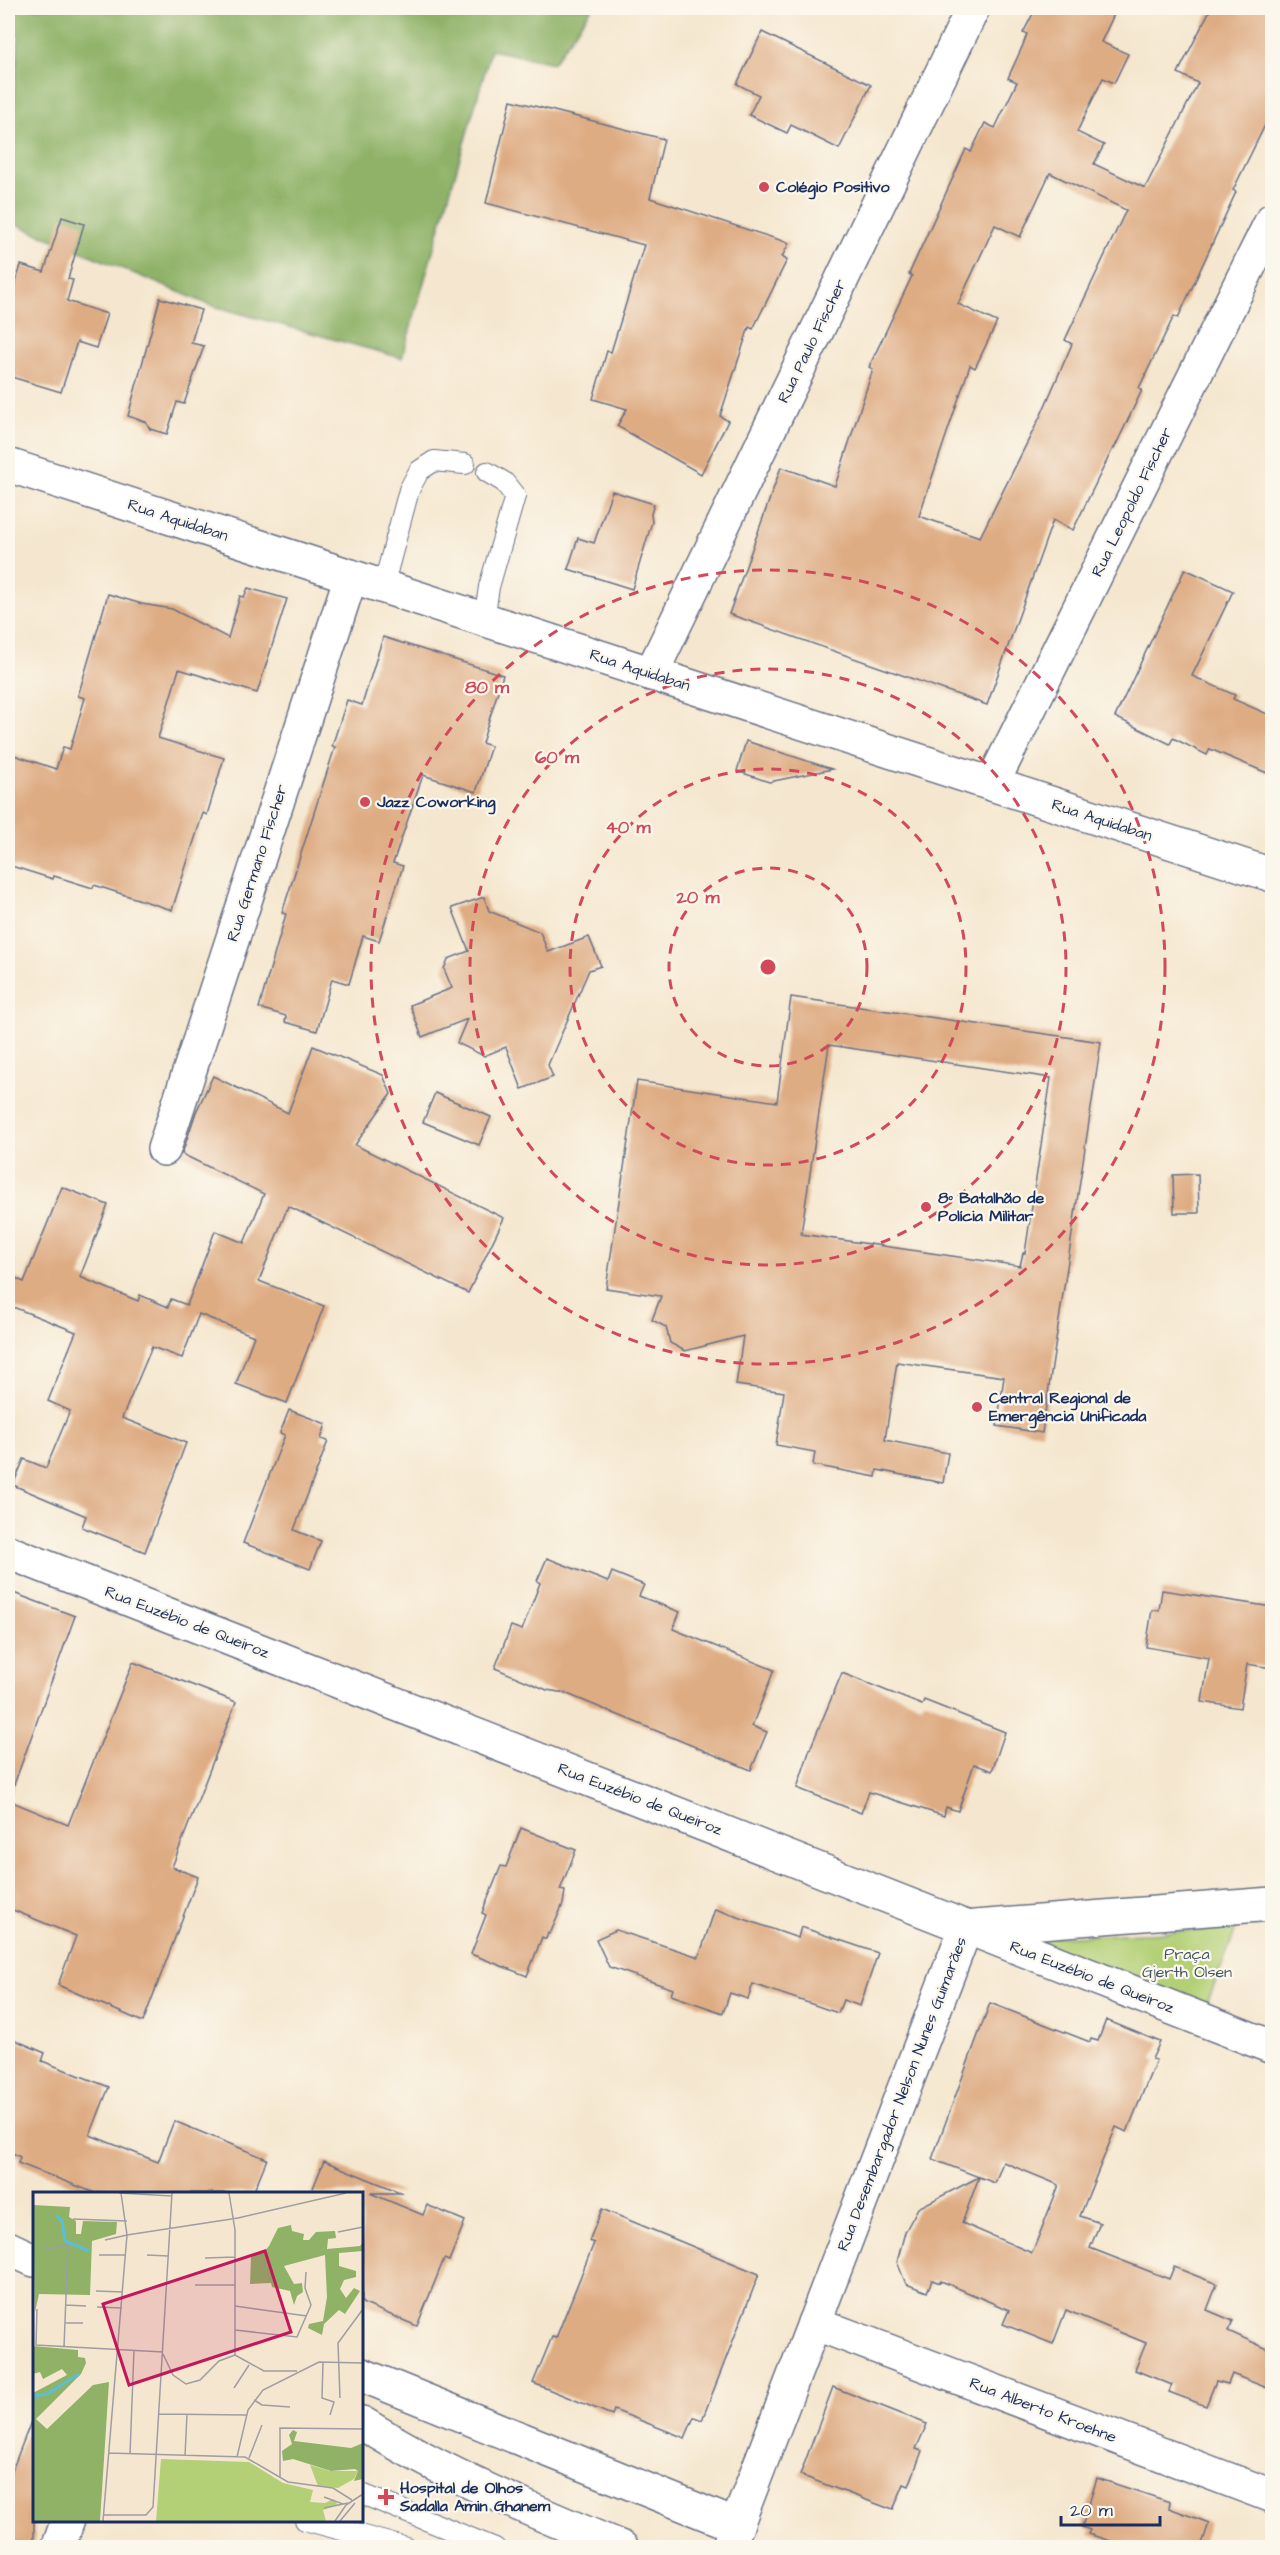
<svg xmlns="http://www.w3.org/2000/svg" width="1280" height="2555" font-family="'Architects Daughter',sans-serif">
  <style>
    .green { fill: #b4d076; stroke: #68806a; stroke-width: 1.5 }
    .forest { fill: #8fb267; stroke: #557062; stroke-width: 1.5 }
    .building { fill: #deac83; fill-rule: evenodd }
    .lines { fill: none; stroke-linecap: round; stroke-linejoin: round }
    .service-casing { stroke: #676f86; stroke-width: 22 }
    .minor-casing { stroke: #676f86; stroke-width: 36 }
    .tertiary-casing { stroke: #676f86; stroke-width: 36 }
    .primary-casing { stroke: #676f86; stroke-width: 36 }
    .service { stroke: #fff; stroke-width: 20 }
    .minor { stroke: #fff; stroke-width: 33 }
    .tertiary { stroke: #fff; stroke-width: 33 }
    .primary { stroke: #fff; stroke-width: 33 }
    .ring { fill: none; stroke: #d1495b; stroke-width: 3; stroke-dasharray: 10 8 }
    .poi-dot { fill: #d1495b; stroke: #fbf7ec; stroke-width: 2 }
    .labels { text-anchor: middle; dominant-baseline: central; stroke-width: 4.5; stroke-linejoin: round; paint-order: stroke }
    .poi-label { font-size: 16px; font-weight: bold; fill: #1b2f5e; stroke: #fbf7ec; text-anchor: start }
    .street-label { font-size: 16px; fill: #1b2f5e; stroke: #fbf7ec }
    .park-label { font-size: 16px; fill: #415764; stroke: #fbf7ec }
    .inset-river { fill: none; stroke: #5bbed9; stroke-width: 3 }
    .inset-road { fill: none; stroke: #9e9da2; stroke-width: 1.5 }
    .view { fill: #c2185b; fill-opacity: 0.15; stroke: #c2185b; stroke-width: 3 }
    .inset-edge { fill: none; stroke: #1b2f5e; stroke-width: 3 }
    .centre { fill: #d1495b; stroke: #fbf7ec; stroke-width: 3 }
    .ring-label { font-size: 18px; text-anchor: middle; font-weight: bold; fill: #d1495b; stroke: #fbf7ec; stroke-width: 4.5; stroke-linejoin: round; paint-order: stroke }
  </style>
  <rect width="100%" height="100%" fill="#fbf7ec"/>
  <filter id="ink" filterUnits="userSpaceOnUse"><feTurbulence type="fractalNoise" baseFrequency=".0167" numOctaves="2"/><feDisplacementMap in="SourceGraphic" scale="12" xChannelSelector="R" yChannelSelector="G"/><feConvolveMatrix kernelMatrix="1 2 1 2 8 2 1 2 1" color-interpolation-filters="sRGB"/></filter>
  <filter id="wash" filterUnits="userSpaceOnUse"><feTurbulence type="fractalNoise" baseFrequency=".008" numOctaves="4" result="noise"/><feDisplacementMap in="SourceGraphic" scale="24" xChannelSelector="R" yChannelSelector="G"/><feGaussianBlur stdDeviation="1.35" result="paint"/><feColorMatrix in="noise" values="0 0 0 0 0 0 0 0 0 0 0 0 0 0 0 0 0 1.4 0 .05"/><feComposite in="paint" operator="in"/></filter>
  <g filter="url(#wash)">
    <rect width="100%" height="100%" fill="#f5e7cf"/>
    <!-- green -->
    <polygon class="green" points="1236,1929 1206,2006 1029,1938"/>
    <!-- forest -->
    <polygon class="forest" points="8,8 592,8 553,63 491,50 402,358 210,305 8,221 8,161 19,37 8,29"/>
    <g id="blocks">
      <!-- building -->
      <g class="building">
        <path d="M1036,8H1117L1101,42L1128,54L1114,83L1103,78L1077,132L1104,145L1094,164L1145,188L1198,83L1178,73L1211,8H1272V111L1233,190L1236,192L1178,318L1174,316L1139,388L1142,390L1114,449L1113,448L1073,530L1053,520L987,705L729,614L781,467L835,486L873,369L869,367L912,276L909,274L966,149L971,152L985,123L995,128L1017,82L1008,78L1023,45L1027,34L1023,33ZM1050,173L1126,210L1065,340L1072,344L1041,415L980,537L919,516L970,365L975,368L997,322L958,304L995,225L1020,237Z"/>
        <polygon points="762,32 871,85 839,149 791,125 787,133 749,115 759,95 737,84"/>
        <polygon points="511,100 664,139 650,198 789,243 782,257 787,260 753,329 749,327 720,416 728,421 701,474 617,426 627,409 593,399 607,351 611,352 644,245 486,203"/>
        <polygon points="62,217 84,224 68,279 73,280 67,301 107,314 96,348 77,342 61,392 8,376 8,307 21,265 44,272"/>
        <polygon points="160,298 201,310 191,343 204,346 184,404 177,402 167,434 150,429 146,422 128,416"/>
        <polygon points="612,491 654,504 651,514 652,522 632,589 568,569 578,538 594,543"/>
        <polygon points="1185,569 1233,591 1192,676 1235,695 1233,699 1272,716 1272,775 1210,749 1207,755 1173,738 1170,744 1115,717"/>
        <polygon points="248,588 287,599 257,693 179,669 158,738 224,758 207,815 203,813 172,910 94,885 93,888 54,876 53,879 8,865 8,753 56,769 63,747 70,749 85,698 78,696 108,594 142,604 172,609 228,638 240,596 244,597"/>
        <polygon points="383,637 503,675 482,743 491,746 476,792 423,775 393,863 403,866 379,941 363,936 349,984 332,979 317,1031 285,1022 286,1016 259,1008 286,914 282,913 335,747 332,746 347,700 362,705"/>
        <polygon points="746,741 832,769 769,782 737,771"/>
        <polygon points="484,897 489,911 540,932 548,952 589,937 601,966 589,970 548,1065 553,1077 522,1089 506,1047 484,1056 457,1043 467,1019 422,1037 410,1005 452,988 444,969 448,959 469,951 452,908"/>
        <path d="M791,997L1101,1042L1042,1433L997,1426L1004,1377L897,1362L885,1440L948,1453L943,1483L877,1470L876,1477L813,1465L815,1452L776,1445L784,1392L736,1385L743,1336L685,1351L670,1343L666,1327L652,1320L661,1296L606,1288L637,1081L777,1102ZM829,1045L1051,1078L1025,1253H1023L1020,1266L801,1234Z"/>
        <polygon points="313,1046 383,1075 391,1094 355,1145 504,1218 468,1293 288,1206 259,1281 324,1306 287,1403 236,1384 254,1336 199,1314 182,1358 152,1347 122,1418 186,1443 145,1552 82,1527 86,1516 13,1485 24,1459 46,1468 70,1411 48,1401 76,1332 8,1305 8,1275 24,1282 62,1187 108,1205 80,1277 138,1301 140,1295 168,1307 171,1299 187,1305 215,1231 244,1243 264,1194 182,1154 196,1112 213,1076 288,1113"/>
        <polygon points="435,1093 491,1117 479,1145 423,1122"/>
        <polygon points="1198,1174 1199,1213 1174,1213 1173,1175"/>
        <polygon points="289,1410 326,1424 321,1439 328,1441 294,1530 321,1541 310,1569 243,1543 285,1435 280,1433"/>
        <polygon points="547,1558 608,1582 612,1572 644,1585 639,1596 680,1612 673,1629 774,1670 752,1726 767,1732 751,1770 565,1693 547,1690 495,1668 511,1626 522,1630 540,1583 537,1581"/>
        <polygon points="1162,1590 1272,1607 1272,1668 1247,1664 1240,1708 1202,1702 1209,1658 1146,1647 1152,1610 1159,1610"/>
        <polygon points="8,1591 75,1616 11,1793 8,1792"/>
        <polygon points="133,1662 236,1702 172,1867 198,1877 143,2022 58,1985 76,1936 8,1908 8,1800 68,1825"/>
        <polygon points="842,1673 922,1705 924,1700 1005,1732 992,1771 974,1764 958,1811 946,1807 944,1816 869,1792 861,1813 797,1788 810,1749"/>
        <polygon points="521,1828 576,1850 560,1890 565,1891 563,1904 550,1934 548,1933 546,1939 542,1937 527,1976 471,1954 486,1915 482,1913 501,1866 506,1867"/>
        <polygon points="715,1909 798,1938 801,1927 878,1953 860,2006 843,2000 838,2013 753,1984 748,1999 730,1993 723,2013 671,1995 673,1989 609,1967 596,1939 616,1930 699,1957"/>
        <path d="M990,2003L1090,2042L1091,2039L1098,2041L1106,2020L1160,2042L1152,2059L1156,2060L1127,2132L1116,2127L1080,2216L1100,2223L1090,2248L1169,2279L1174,2267L1217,2284L1207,2310L1233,2321L1228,2331L1272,2351V2390L1232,2374L1228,2384L1216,2381L1206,2406L1169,2392L1172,2385L1135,2370L1146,2343L1066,2310L1053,2344L1003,2324L1009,2310L941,2281L940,2283L932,2280L927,2292L906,2284L897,2262L905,2232L918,2208L979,2177L932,2159ZM1003,2162L1059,2185L1032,2253L962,2223L979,2177L995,2183Z"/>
        <polygon points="8,2037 45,2053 42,2061 109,2087 90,2135 158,2162 174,2121 267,2159 253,2193 95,2193 18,2163 20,2157 8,2151"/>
        <polygon points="324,2161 402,2193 370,2193 423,2215 427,2205 465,2221 449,2261 444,2259 417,2326 362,2303 362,2193 311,2193"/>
        <polygon points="602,2209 759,2274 702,2420 694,2417 685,2438 614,2410 612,2415 533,2383 552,2337 556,2338 594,2243 589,2241"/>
        <polygon points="833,2387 927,2424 916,2449 922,2451 909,2486 904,2484 893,2510 800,2475"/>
        <polygon points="32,2419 34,2419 34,2547 8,2547 8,2473 11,2473"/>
        <polygon points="1097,2478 1170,2502 1169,2508 1209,2523 1201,2547 1130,2547 1088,2534 1090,2530 1082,2527"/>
      </g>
    </g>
  </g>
  <g filter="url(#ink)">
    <use href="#blocks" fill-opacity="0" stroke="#676f86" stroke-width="1.5"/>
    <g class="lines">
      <defs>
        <g id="service">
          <polyline points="383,587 409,490 419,471 434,461 465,464"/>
          <polyline points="484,620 489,587 515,496 504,482 487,472"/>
          <polyline points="362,2494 495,2548"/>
          <polyline points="305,2520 407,2548"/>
        </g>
        <g id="minor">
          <polyline points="651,674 973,8"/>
          <polyline points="992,784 1272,220"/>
          <polyline points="164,1149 351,576"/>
          <polyline points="8,1552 1272,2047"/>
          <polyline points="975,1927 1272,1904"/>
          <polyline points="814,2323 1272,2496"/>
          <polyline points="362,2375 737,2526"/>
          <polyline points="58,2548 68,2520"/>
          <polyline points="728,2548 966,1927"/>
        </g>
        <polyline id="tertiary" points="8,465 1272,875"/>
        <g id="primary">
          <polyline points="8,2248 34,2260"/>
          <path d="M362,2423C444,2474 532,2511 622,2548"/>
        </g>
      </defs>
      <!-- service casing -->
      <use href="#service" class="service-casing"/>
      <!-- minor casing -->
      <use href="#minor" class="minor-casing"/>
      <!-- tertiary casing -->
      <use href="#tertiary" class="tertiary-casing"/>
      <!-- primary casing -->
      <use href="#primary" class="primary-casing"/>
      <!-- service -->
      <use href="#service" class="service"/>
      <!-- minor -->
      <use href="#minor" class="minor"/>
      <!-- tertiary -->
      <use href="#tertiary" class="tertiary"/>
      <!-- primary -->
      <use href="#primary" class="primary"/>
    </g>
  </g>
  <!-- distance rings -->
  <g class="ring">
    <circle cx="768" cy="967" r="99"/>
    <circle cx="768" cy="967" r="198"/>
    <circle cx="768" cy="967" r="298"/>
    <circle cx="768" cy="967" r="397"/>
  </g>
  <!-- markers -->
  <g class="poi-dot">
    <circle cx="764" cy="187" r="6"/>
    <circle cx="365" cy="802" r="6"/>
    <circle cx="926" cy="1207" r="6"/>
    <circle cx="977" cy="1407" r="6"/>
    <path d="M383 2488h6v6h6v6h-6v6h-6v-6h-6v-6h6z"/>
  </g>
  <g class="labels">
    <!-- poi labels -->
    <g class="poi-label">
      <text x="776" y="187">Colégio Positivo</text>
      <text x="377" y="802">Jazz Coworking</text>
      <text x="938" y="1198">8º Batalhão de<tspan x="938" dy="18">Polícia Militar</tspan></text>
      <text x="989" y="1398">Central Regional de<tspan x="989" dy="18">Emergência Unificada</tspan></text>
      <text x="400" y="2488">Hospital de Olhos<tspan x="400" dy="18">Sadalla Amin Ghanem</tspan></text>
    </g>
    <!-- street labels -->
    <g class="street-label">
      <text transform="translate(812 341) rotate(-64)">Rua Paulo Fischer</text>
      <text transform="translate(1132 502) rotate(-64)">Rua Leopoldo Fischer</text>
      <text transform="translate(178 520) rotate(18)">Rua Aquidaban</text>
      <text transform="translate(640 670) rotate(18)">Rua Aquidaban</text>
      <text transform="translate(1102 820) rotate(18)">Rua Aquidaban</text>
      <text transform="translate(257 863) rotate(-72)">Rua Germano Fischer</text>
      <text transform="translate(187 1622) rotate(21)">Rua Euzébio de Queiroz</text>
      <text transform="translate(640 1799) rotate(21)">Rua Euzébio de Queiroz</text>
      <text transform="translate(1092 1977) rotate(21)">Rua Euzébio de Queiroz</text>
      <text transform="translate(902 2094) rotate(-69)">Rua Desembargador Nelson Nunes Guimarães</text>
      <text transform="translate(1043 2410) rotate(21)">Rua Alberto Kroehne</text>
    </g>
    <!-- park labels -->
    <g class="park-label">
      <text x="1187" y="1954">Praça<tspan x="1187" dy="18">Gjerth Olsen</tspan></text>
    </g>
  </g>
  <!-- overview -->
  <g transform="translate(33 2192)">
    <rect width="330" height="330" fill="#f5e7cf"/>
    <path d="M128,267L216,270L250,291L280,298L277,310L292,311L300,307L305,313L290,318L293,329H123ZM277,273L297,279H325L321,287L305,296L285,294Z" fill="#b4d076"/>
    <path d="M0,13L37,15L36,25L43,29V42H48L50,29L84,30L83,42L59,49L57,103L6,102L2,120ZM258,33L259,39L271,42L270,48H276L283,40L302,39L303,46L295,47L294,57L327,54L330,50V59L306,61V74L323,79V85L311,88L307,97L313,106L321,96L327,99L312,122L306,118L291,132L289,143L275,136L276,132L290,129L294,105L292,63L251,74L261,92L269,91L270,100L264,104L261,113L257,99L239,95L238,91L217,92L218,64L230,61L236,54L245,36ZM0,154L45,158V165L52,166L53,171L48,182L3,227L14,237L60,193L76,190L67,329H0V201L34,183L29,177L10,187L7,180L0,182ZM260,238L264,240L261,249L318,256L330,251V287L321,289L325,279L322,277L298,279L260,267L250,269L249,259L259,252L256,243Z" fill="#8fb267"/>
    <path class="inset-river" d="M23,23L29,29L32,49L56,59M0,204L14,202L46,182"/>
    <path class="inset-road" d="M86,1L139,4M196,1L202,38V163M40,27L94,29M305,40L330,35M94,43L205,26L313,1M72,48L94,43M11,57L35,53L31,155M66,63H93M114,63L135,64M172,66L202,65M162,93H202M63,99L90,100M33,113L53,114M202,114L274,124M64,115L89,116M4,117L3,153L130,160M32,131H50M202,138L264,145L278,113L272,96L273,80M130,162L140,183L153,192L167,188L186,169L202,163M202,163L231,179H264M290,170L289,206L301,210L297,223M201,196L216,173M307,206L305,151L330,117M221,208L229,213L257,215M126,222L213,223M75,261L212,265L255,290L300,296L319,308M97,262L101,158M152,264L154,222M204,265L215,218L230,198L286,170L330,171M216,266L229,233M247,286V236L330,237M291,305L310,312M291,316L315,311M70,323H113L120,315L139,1M70,329L94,43L88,1M302,329L313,313L330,302M307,329L322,311"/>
    <path class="view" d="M232,59L258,140L96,193L70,112Z"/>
    <rect width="330" height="330" class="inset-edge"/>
  </g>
  <circle cx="768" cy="967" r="9" class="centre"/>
  <g class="ring-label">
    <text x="487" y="693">80 m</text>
    <text x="557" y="763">60 m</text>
    <text x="628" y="833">40 m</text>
    <text x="698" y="903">20 m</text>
  </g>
  <!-- margin -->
  <rect width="1280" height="2555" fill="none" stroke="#fbf7ec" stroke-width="30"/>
  <!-- scale -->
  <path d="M1061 2516v9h99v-9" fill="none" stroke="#1b2f5e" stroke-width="3"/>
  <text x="1070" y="2516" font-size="18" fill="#1b2f5e" stroke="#fbf7ec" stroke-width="4.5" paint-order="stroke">20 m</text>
</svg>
